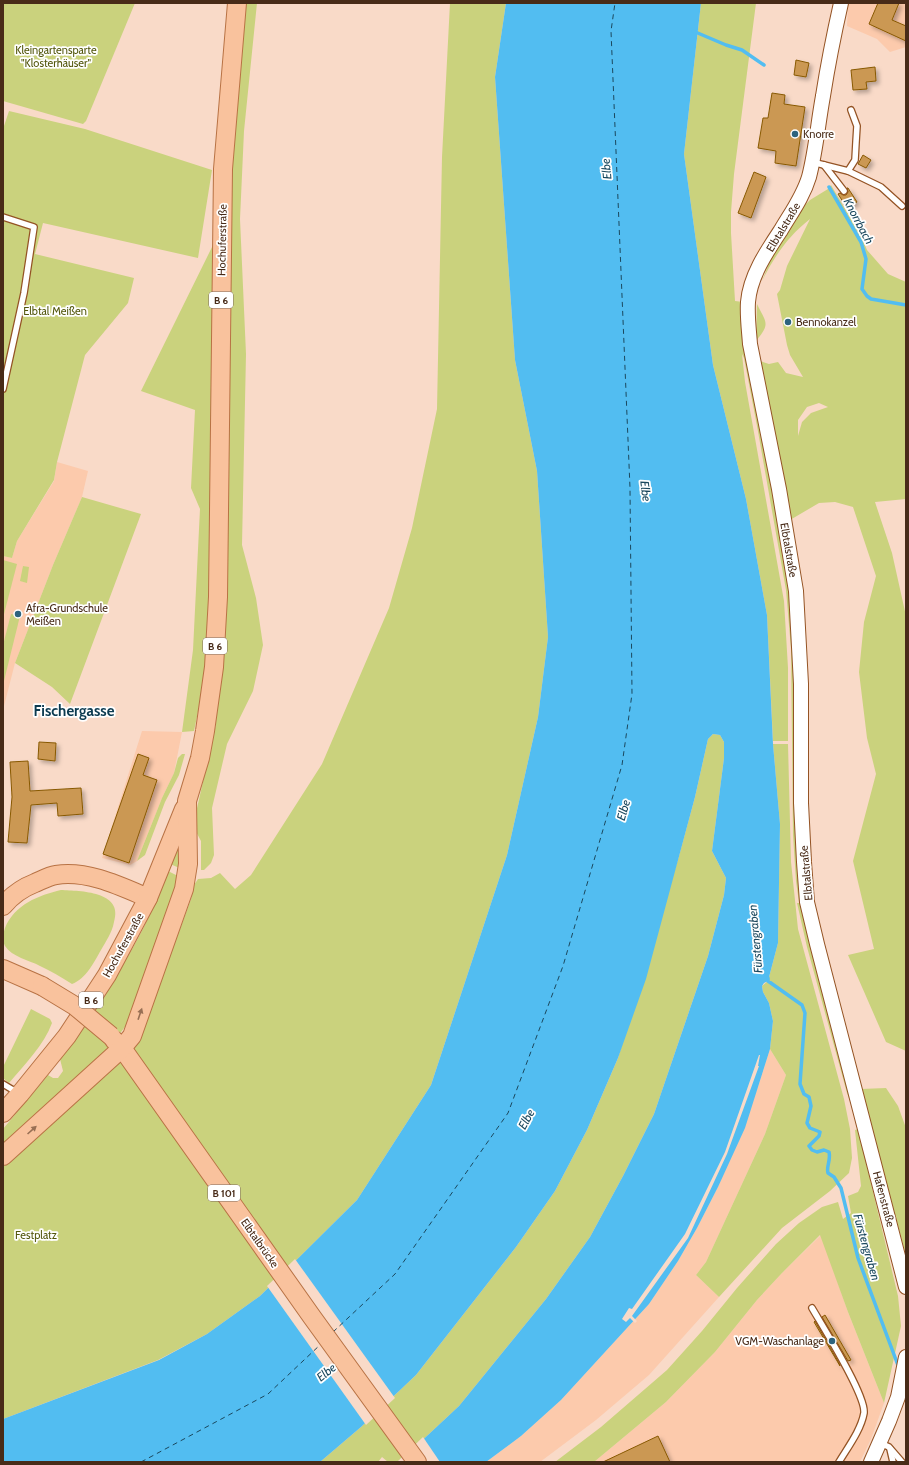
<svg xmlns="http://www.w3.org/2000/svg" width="909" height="1465" font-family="Cabin,sans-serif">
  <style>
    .built { fill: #fccaac }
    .green { fill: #cad27d; fill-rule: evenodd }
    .water { fill: #52bdf1 }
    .pier { fill: #f9dac8 }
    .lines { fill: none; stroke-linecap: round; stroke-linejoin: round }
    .stream { stroke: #52bdf1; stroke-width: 3.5 }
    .ferry { stroke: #1b485e; stroke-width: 1; stroke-dasharray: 5 4; stroke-linecap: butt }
    .building { fill: #cb9853; stroke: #885903; filter: url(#shadow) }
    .service-casing { stroke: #945324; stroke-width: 8 }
    .tertiary-casing { stroke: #945324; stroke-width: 16 }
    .primary-casing { stroke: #b87244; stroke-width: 20 }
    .service { stroke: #fff; stroke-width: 5.5 }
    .tertiary { stroke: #fff; stroke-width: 14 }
    .primary { stroke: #f9c29d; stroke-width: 18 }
    .primary-bridge-casing { stroke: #b87244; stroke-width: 20; stroke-linecap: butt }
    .primary-bridge { stroke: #f9c29d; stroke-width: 18 }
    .oneway { fill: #986f54 }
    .poi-dot { fill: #2d637e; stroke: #fff; stroke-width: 1.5 }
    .labels { text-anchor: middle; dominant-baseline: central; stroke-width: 3.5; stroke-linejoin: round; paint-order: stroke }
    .shield { fill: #fff; stroke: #7f6b5d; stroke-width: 1 }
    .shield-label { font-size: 10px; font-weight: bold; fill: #482b18 }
    .park-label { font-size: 11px; fill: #52560b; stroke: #fff }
    .poi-label { font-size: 11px; fill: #482b18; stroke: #fff; text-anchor: start }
    .street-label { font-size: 11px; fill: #482b18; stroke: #fff }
    .water-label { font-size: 12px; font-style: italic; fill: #1b485e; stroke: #fff }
    .district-label { font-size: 15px; font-weight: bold; fill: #0d3b50; stroke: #fff }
  </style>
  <defs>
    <filter id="shadow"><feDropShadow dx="3" dy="3" stdDeviation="2" flood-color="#0004"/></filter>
  </defs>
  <rect width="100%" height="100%" fill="#f9dac8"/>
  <!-- built -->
  <g class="built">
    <polygon points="848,3 906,3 906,47 890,52 877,39 847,26"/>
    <polygon points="57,462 88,471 82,497 53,565 15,663 3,710 3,556 12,558 17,541 54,481"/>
    <polygon points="142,731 182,732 174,773 162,798 137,861 130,865 102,858"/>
    <polygon points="770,1049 786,1075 765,1134 706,1262 696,1275 719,1297 649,1375 596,1420 540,1462 486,1462 521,1436 561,1400 649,1304 678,1261 697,1228 718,1187 759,1084"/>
    <polygon points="821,1235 848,1312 884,1403 871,1439 860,1462 594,1462 666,1402 715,1352 757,1300 782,1273"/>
  </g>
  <!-- green -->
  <g class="green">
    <polygon points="3,3 135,3 86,121 83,124 3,101"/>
    <polygon points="245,3 257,3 244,131 240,219 246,354 242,545 256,598 263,645 253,691 227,744 212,808 214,855 211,863 204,870 201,870 201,841 193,826 216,724 230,189"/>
    <polygon points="450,3 506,3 495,77 515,360 537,471 548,637 538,717 507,855 431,1085 357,1200 260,1296 207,1334 158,1360 3,1419 3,1167 95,1083 106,1076 122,1048 145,1024 191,899 194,885 198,879 211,878 220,873 235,889 251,875 322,764 389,608 412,528 437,409 442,157"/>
    <polygon points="701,3 756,3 734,174 731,212 731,233 735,301 743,302 752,378 792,600 797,835 853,1109 847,1093 807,947 797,903 799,903 796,881 793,835 791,649 786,590 757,426 744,358 742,354 745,382 784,601 788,668 788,741 773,741 767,615 746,499 713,365 684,154"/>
    <polygon points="9,111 85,129 212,170 198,258 43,223 35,254 134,278 128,303 85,355 57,462 54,480 17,541 12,558 3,556 3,129"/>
    <path d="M831,185L861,236L867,250L888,274L906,282V499L875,502L892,553L906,616V1051L886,1042L848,955L874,949L853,861L876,774L867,738L859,672L864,622L876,576L853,507L835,502L819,503L790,520L760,361L769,364L778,362L786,373L803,377L790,355L787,345L777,294L780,290L787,266L810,219C788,236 774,257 762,281L770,261L802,208L810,200L828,189ZM819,403L828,407L811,413L802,422L798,436V420L807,407Z"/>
    <polygon points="214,243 209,658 194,731 182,732 193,650 200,509 191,488 195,410 141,391"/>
    <path d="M757,304C766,323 771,323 756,341Z"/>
    <polygon points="82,497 141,514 70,704 52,687 15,663 53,565"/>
    <polygon points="3,560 17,564 3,618"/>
    <polygon points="23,566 29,567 27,583 20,581"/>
    <polygon points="11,614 20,616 3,685 3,645"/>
    <polygon points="713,734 720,735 724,742 724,758 712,851 726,878 724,895 708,956 654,1114 623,1176 590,1237 546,1299 459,1406 399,1462 388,1462 382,1457 378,1462 320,1462 361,1427 416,1375 516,1247 555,1191 587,1130 618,1058 679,856 695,797 708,739"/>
    <polygon points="773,744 788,744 791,862 798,929 844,1099 850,1129 852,1158 849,1173 830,1191 782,1228 719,1297 696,1275 706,1262 765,1134 786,1075 770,1049 773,1021 769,1003 763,992 762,986 768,981 778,943 780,824"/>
    <polygon points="182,754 185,754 179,775 165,802 145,855 137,861 162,798 174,773 178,758"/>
    <polygon points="181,835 182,869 170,864"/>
    <path d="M168,871L180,877L130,1020L110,1047L3,1147V1129L48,1075L53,1078H58L63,1071L60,1059C101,1001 144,940 168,871Z"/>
    <path d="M61,890C80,891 124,891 114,922C112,933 106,941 101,950C94,962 86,979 72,984C61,977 51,971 40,966C29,960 12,957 5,946C2,940 3,934 5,928C14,905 39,895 61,890Z"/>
    <path d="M31,1009L50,1019L52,1023C44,1045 24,1065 9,1083L3,1078V1067Z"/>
    <polygon points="886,1088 898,1106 906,1128 906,1255 861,1089"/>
    <polygon points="858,1129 898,1296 901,1326 884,1403 848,1312 820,1235 782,1273 757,1300 715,1352 666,1402 594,1462 555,1462 601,1427 667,1370 702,1331 737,1288 776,1244 799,1223 822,1207 838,1202 843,1219 851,1213 848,1196 858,1192 861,1186 855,1130"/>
  </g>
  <!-- water -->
  <polygon class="water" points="506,3 701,3 684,154 713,365 746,499 767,615 773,744 780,824 778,943 768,981 764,983 762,986 763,992 769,1003 773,1021 770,1049 745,1128 718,1187 697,1228 678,1261 649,1304 561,1400 521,1436 486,1462 399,1462 459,1406 546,1299 590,1237 623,1176 654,1114 708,956 724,895 726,878 712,851 724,758 724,742 720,735 713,734 708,739 695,797 646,979 618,1058 587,1130 555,1191 516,1247 416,1375 361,1427 320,1462 3,1462 3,1419 159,1360 207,1334 260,1296 357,1200 431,1085 507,855 538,717 548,637 537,471 515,360 495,77"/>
  <!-- pier -->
  <g class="pier">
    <polygon points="759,1055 760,1055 758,1066 759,1066 727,1154 688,1238 632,1316 637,1321 635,1323 630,1318 626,1322 622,1319 629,1308 632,1309 685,1234 725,1152"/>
    <polygon points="295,1259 395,1398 366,1425 267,1286"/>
    <polygon points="423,1437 440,1462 397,1462 398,1461"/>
  </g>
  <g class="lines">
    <!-- stream -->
    <g class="stream">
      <polyline points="693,31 726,45 742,50 764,65"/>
      <polyline points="829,187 861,242 866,259 862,289 867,296 871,299 906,305"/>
      <path d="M768,978V981L802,1005L805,1013L800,1084L804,1094L809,1097L811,1106L807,1123L810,1128L820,1132L819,1136L809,1146L812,1150L817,1152L824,1150L829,1152C831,1161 826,1166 828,1173L834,1177L841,1188L858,1258L899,1368"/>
    </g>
    <!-- ferry -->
    <g class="ferry">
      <polyline points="333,1332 395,1274 508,1113 563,966 622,765 632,694 630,488 611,31 615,3"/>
      <polyline points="141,1462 268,1394 321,1344"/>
    </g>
  </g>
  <!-- building -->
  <g class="building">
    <polygon points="878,3 899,3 892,20 906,26 906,41 869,24"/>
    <polygon points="796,60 809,63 806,77 794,75"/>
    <polygon points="875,67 876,81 866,82 867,89 853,90 851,70"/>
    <polygon points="772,93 785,95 784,104 805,107 796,166 775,163 776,151 758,148 763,118 768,118"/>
    <polygon points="863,155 871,160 866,168 858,164"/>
    <polygon points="754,172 766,177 751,218 738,213"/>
    <polygon points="847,188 848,188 857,202 847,208 838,194 840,193 843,195 846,195 848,192"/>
    <polygon points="39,742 56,743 55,761 38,759"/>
    <polygon points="138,754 149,758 143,775 157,780 129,863 103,854"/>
    <polygon points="28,761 30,791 81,788 83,814 58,816 57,803 31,805 27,843 8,842 12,797 10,762"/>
    <polygon points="825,1315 851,1360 848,1361 822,1317"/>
    <polygon points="815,1321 839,1363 840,1366 814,1322"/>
    <polygon points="658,1436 670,1462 603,1462"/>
  </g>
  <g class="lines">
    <defs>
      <g id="service">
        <polyline points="812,162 848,171 881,187 902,206"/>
        <polyline points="824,165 844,191"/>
        <polyline points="848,171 855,160 856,142 857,126 851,110"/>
        <polyline points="3,217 34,227 24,293 3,389"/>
        <polyline points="3,1084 18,1093"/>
        <path d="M812,1308C823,1327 866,1395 864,1413C861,1430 848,1447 839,1462"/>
        <polyline points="880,1443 889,1447 902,1462"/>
        <polyline points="890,1449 893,1462"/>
      </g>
      <g id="tertiary">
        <path d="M841,3C834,34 828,64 823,96C818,123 816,150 809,177C803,197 791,213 781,230C767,251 750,276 748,302C747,316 749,330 750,344L779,489L796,591L801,684V803L804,862L807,902L817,944L906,1287"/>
        <polyline points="871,1462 889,1421 898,1397 906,1357"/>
      </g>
      <g id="primary">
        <path d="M3,906C12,895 22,888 35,883C42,880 49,876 56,875C87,870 120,886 148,898"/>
        <polyline points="3,969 42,986"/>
        <polyline points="114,1040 122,1048 312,1317 417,1462"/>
        <polyline points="3,1113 20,1094 67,1036 107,975 148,898 184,809"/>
        <polyline points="3,1156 122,1048 132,1036 184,889 188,864 187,801 200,758 205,731 214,667 218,597 223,169 237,3"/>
      </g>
    </defs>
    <!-- service casing -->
    <use href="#service" class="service-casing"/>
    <!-- tertiary casing -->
    <use href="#tertiary" class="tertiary-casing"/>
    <!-- primary casing -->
    <use href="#primary" class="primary-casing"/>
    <!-- service -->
    <use href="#service" class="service"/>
    <!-- tertiary -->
    <use href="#tertiary" class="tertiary"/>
    <!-- primary -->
    <use href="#primary" class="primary"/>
    <defs>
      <polyline id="primary-bridge" points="42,986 75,1006 111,1036"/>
    </defs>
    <!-- primary-bridge casing -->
    <use href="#primary-bridge" class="primary-bridge-casing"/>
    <!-- primary-bridge -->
    <use href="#primary-bridge" class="primary-bridge"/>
  </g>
  <!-- one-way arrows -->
  <defs><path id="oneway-solid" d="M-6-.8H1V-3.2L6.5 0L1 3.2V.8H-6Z"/></defs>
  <g class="oneway">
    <use href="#oneway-solid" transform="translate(140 1014) rotate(-71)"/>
    <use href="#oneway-solid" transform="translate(32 1130) rotate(-42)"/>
  </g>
  <!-- markers -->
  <g class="poi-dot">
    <circle cx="795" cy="134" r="4"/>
    <circle cx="788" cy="322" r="4"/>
    <circle cx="18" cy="614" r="4"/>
    <circle cx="832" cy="1341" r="4"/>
  </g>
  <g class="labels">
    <!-- shield labels -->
    <g class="shield">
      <rect x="209" y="292" width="24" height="16" rx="3"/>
      <rect x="203" y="638" width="24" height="16" rx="3"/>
      <rect x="79" y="992" width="24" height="16" rx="3"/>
      <rect x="208" y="1185" width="32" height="16" rx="3"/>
    </g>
    <g class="shield-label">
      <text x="221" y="300">B 6</text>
      <text x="215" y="646">B 6</text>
      <text x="91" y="1000">B 6</text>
      <text x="224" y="1193">B 101</text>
    </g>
    <!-- park labels -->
    <g class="park-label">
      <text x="56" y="50">Kleingartensparte<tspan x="56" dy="13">"Klosterhäuser"</tspan></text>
      <text x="55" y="311">Elbtal Meißen</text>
      <text x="36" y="1235">Festplatz</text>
    </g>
    <!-- poi labels -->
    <g class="poi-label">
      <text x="803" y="134">Knorre</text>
      <text x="796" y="322">Bennokanzel</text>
      <text x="26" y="608">Afra-Grundschule<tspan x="26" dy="13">Meißen</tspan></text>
      <text x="824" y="1341" text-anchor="end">VGM-Waschanlage</text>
    </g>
    <!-- street labels -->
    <g class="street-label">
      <text transform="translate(783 227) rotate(-59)">Elbtalstraße</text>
      <text transform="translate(222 240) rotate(-89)">Hochuferstraße</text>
      <text transform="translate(789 550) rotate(80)">Elbtalstraße</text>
      <text transform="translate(806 873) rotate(-95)">Elbtalstraße</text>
      <text transform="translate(123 945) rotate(-61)">Hochuferstraße</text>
      <text transform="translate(884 1199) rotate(75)">Hafenstraße</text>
      <text transform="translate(260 1243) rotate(55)">Elbtalbrücke</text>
    </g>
    <!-- water labels -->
    <g class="water-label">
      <text transform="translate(606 169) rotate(-95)">Elbe</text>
      <text transform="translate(859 221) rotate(62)">Knorrbach</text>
      <text transform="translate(646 491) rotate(83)">Elbe</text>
      <text transform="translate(623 810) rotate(-74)">Elbe</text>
      <text transform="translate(755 939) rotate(-95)">Fürstengraben</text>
      <text transform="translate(526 1119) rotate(-61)">Elbe</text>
      <text transform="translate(867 1247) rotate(74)">Fürstengraben</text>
      <text transform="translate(326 1372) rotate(-39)">Elbe</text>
    </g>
    <!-- district labels -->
    <g class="district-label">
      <text x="74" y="711">Fischergasse</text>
    </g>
  </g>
  <!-- border -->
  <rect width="909" height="1465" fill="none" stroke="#482b18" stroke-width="8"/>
</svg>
